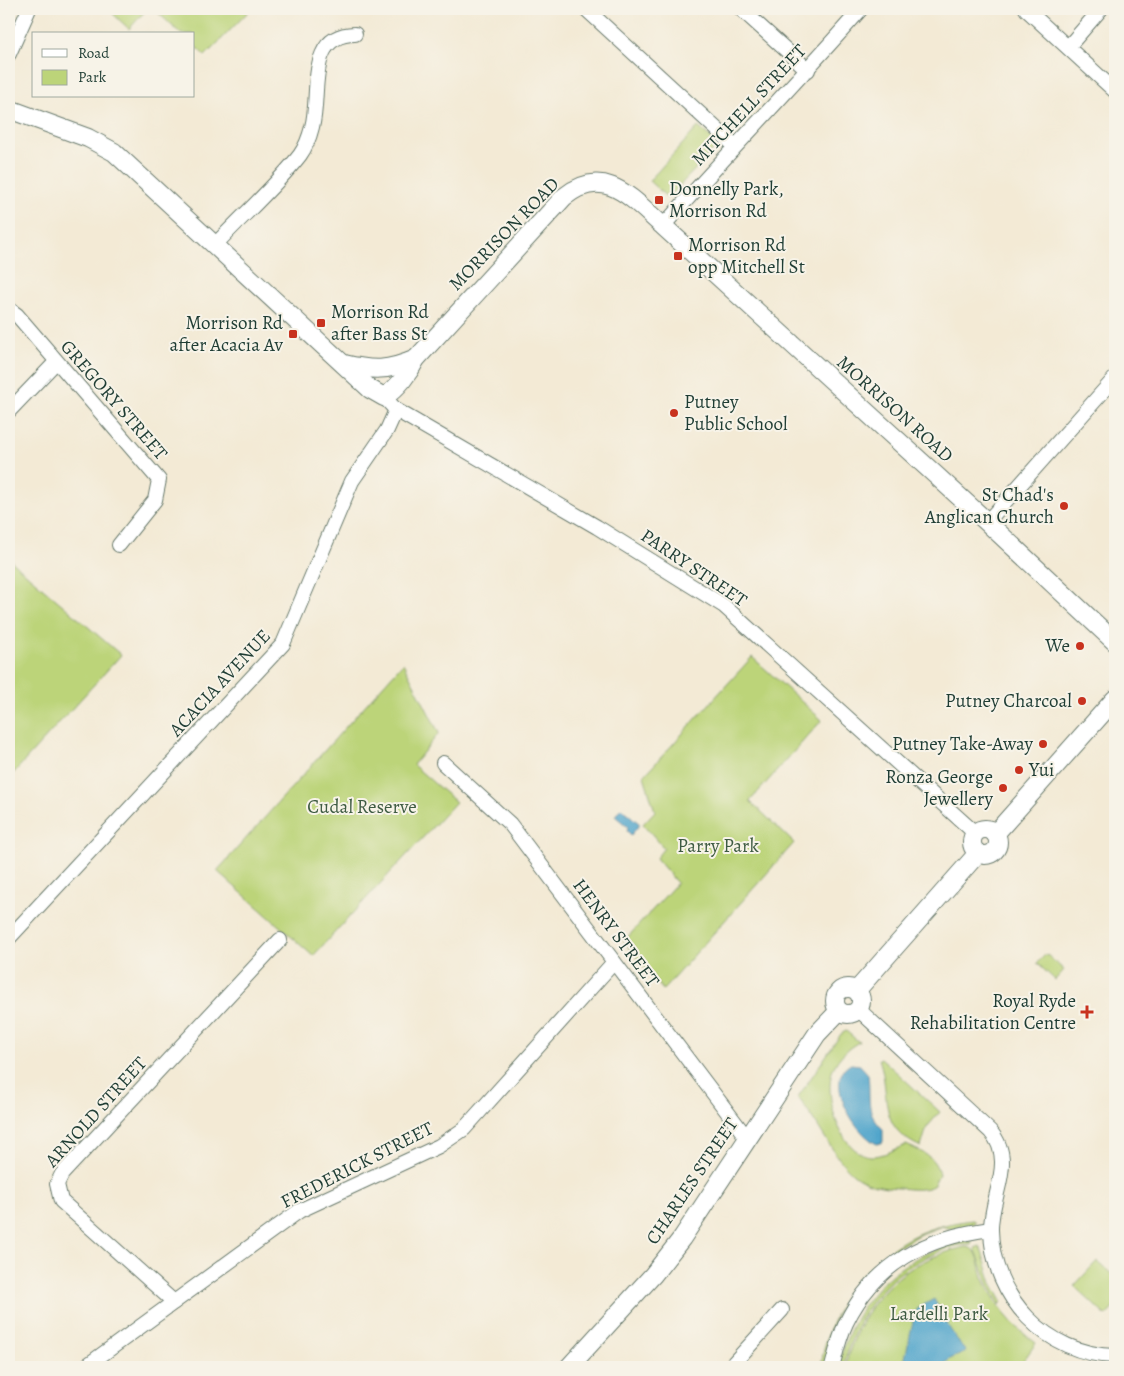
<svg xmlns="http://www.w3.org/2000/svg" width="1124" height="1376" font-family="Alegreya,serif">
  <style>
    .green { fill: #bcd479; stroke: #6e8856 }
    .water { fill: #50a4cb; stroke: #387080 }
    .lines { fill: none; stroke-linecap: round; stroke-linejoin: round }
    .minor-casing { stroke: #697a6c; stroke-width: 16 }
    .tertiary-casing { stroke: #697a6c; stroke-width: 20 }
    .minor { stroke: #fff; stroke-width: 14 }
    .tertiary { stroke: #fff; stroke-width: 18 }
    .poi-dot { fill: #c8321e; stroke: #f7f3e8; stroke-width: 2 }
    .labels { text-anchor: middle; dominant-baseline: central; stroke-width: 4; stroke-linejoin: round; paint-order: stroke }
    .street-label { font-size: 19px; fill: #1f3d34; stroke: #f7f3e8 }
    .poi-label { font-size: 19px; fill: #1f3d34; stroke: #f7f3e8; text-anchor: end }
    .park-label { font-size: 19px; fill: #3e5b42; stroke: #f7f3e8 }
  </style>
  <rect width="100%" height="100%" fill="#f7f3e8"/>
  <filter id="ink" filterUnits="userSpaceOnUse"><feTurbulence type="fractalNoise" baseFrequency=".02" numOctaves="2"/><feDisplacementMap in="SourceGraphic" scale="10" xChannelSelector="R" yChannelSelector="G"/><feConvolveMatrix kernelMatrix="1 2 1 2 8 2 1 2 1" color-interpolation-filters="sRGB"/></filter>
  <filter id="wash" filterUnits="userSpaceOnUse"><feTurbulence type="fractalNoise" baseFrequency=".0096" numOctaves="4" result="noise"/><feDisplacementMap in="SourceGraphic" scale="20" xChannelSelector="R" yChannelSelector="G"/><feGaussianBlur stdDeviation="1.12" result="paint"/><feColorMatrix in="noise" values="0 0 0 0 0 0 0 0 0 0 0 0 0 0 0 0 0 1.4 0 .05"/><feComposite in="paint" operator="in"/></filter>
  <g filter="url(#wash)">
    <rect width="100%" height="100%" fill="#f3ead5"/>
    <!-- green -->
    <g class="green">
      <polygon points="108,9 147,9 129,29"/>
      <polygon points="154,9 251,9 205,56 194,45 194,34 181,34"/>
      <polygon points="698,127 717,142 717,146 668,198 649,181"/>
      <polygon points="9,559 121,655 9,778"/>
      <polygon points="752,657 822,720 750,801 794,843 663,990 624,941 677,883 656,858 664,848 643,824 655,811 644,776"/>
      <polygon points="403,663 439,733 413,765 456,802 313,956 217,871"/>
      <polygon points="1046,954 1064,970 1055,980 1037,963"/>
      <path d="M846,1031L859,1042C848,1048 838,1057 833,1069C823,1093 839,1153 870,1156C882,1157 895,1149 906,1145C922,1152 935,1156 939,1174L933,1186C923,1191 910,1189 899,1188C855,1186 846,1170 824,1136C816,1123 807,1110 798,1097L841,1034Z"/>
      <path d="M881,1058L940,1112L927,1127L921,1147C875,1126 892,1096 879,1059Z"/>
      <path d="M973,1220L975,1223C966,1230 952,1231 942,1226L918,1235L886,1255L885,1263L882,1265L878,1260C908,1234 934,1225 973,1220Z"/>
      <path d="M964,1240L972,1241L971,1245C959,1243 945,1249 934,1254C884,1274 855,1316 843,1367H838C855,1297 895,1258 964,1240Z"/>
      <polygon points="980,1246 992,1283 1002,1301 1000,1305 989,1286 975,1248"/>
      <path d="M965,1247C980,1247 979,1266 983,1277C994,1304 1012,1326 1036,1343L1019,1367H845C861,1302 899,1262 965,1247Z"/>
      <polygon points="1097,1261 1115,1277 1115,1306 1106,1316 1074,1286"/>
      <path d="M873,1264L878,1269L870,1277L862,1278L838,1312L828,1340C831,1349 828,1358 825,1367H821C826,1326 843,1294 873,1264Z"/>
    </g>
    <!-- water -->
    <g class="water">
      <polygon points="621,808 640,824 631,835 627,831 628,827 615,816"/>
      <path d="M851,1064L860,1065L868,1074C871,1098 864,1111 883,1129V1142L877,1144C855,1134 822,1079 851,1064Z"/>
      <polygon points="934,1299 950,1329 966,1352 950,1359 941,1367 903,1367 915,1313 918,1308"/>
    </g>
  </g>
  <g filter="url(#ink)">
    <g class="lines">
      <defs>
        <g id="minor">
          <polyline points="586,9 735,146"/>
          <polyline points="741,9 808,70"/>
          <polyline points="1026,9 1115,91"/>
          <polyline points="1068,47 1101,9"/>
          <polyline points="9,54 29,9"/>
          <path d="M663,226C728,153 797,82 861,9"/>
          <path d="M215,245C242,216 276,186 300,155C305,148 310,135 312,127C321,96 305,34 355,34"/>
          <polyline points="9,309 17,315 159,480 155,500 119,545"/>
          <polyline points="384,397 396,410 597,527 724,606 975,833"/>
          <polyline points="9,411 56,362"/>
          <polyline points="987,522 1115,378"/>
          <polyline points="443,763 510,824 747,1138"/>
          <polyline points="9,938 283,644 352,481 387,430 396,410"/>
          <path d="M858,1009L990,1131C1017,1161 990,1196 991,1230C992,1297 1047,1355 1115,1356"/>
          <polyline points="174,1302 61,1201 57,1184 62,1174 280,940"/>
          <polyline points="85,1367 299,1211 439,1146 464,1129 614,962"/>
          <polyline points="730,1367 782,1310"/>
          <path d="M832,1367C836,1352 839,1338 846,1323C875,1263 927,1237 991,1229"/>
        </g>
        <g id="tertiary">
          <path d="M9,109L88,138L114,152L370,389L384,397C397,389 409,373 416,359L564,197C605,164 632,199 663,226L987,522L1115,642"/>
          <path d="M344,364C373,371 388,371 416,359"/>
          <circle cx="985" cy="842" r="13"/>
          <polyline points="995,834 1115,699"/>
          <circle cx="848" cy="1001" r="13"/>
          <polyline points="857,990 978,853"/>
          <polyline points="569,1367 653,1275 682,1238 817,1034 839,1011"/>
        </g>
      </defs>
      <!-- minor casing -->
      <use href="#minor" class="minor-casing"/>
      <!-- tertiary casing -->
      <use href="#tertiary" class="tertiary-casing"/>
      <!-- minor -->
      <use href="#minor" class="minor"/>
      <!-- tertiary -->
      <use href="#tertiary" class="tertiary"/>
    </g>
  </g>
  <!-- markers -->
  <g class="poi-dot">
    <rect x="654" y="195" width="10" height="10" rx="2.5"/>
    <rect x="673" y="251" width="10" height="10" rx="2.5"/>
    <rect x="316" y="318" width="10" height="10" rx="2.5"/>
    <rect x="288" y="329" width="10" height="10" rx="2.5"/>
    <circle cx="674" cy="413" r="5"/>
    <circle cx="1064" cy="506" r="5"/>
    <circle cx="1080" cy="646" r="5"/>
    <circle cx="1082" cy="701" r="5"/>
    <circle cx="1043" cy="744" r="5"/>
    <circle cx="1019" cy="770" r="5"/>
    <circle cx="1003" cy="788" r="5"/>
    <path d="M1084.5 1004.5h5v5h5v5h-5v5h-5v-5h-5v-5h5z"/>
  </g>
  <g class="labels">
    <!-- street labels -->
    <g class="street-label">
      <text transform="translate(749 105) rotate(-47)">MITCHELL STREET</text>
      <text transform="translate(504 234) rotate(-46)">MORRISON ROAD</text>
      <text transform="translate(114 400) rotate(49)">GREGORY STREET</text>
      <text transform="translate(895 409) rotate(42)">MORRISON ROAD</text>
      <text transform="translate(694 568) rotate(34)">PARRY STREET</text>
      <text transform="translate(220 683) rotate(-47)">ACACIA AVENUE</text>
      <text transform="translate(616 933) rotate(53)">HENRY STREET</text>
      <text transform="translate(96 1112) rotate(-48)">ARNOLD STREET</text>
      <text transform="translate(357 1165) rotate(-27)">FREDERICK STREET</text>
      <text transform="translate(692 1181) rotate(-56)">CHARLES STREET</text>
    </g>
    <!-- poi labels -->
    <g class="poi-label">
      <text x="669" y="189" text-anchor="start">Donnelly Park,<tspan x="669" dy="22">Morrison Rd</tspan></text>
      <text x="688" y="245" text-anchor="start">Morrison Rd<tspan x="688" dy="22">opp Mitchell St</tspan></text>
      <text x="331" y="312" text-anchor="start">Morrison Rd<tspan x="331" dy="22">after Bass St</tspan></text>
      <text x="283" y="323">Morrison Rd<tspan x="283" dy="22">after Acacia Av</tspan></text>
      <text x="684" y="402" text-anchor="start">Putney<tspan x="684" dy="22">Public School</tspan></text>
      <text x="1054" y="495">St Chad's<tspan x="1054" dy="22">Anglican Church</tspan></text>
      <text x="1070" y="646">We</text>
      <text x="1072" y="701">Putney Charcoal</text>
      <text x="1033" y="744">Putney Take-Away</text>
      <text x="1029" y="770" text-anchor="start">Yui</text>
      <text x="993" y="777">Ronza George<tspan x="993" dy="22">Jewellery</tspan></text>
      <text x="1076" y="1001">Royal Ryde<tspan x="1076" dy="22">Rehabilitation Centre</tspan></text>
    </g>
    <!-- park labels -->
    <g class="park-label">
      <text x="362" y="807">Cudal Reserve</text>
      <text x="718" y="846">Parry Park</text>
      <text x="939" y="1314">Lardelli Park</text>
    </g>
  </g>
  <!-- margin -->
  <rect width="1124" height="1376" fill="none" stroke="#f7f3e8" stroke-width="30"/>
  <!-- legend -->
  <rect x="32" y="32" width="162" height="65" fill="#f7f3e8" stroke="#a1aaa0"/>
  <rect x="42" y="49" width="25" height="8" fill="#ffffff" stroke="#a1aaa0"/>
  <text x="78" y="58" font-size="15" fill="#1f3d34">Road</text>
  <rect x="42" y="70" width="25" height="15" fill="#bcd479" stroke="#a1aaa0"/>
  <text x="78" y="82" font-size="15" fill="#1f3d34">Park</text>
</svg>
